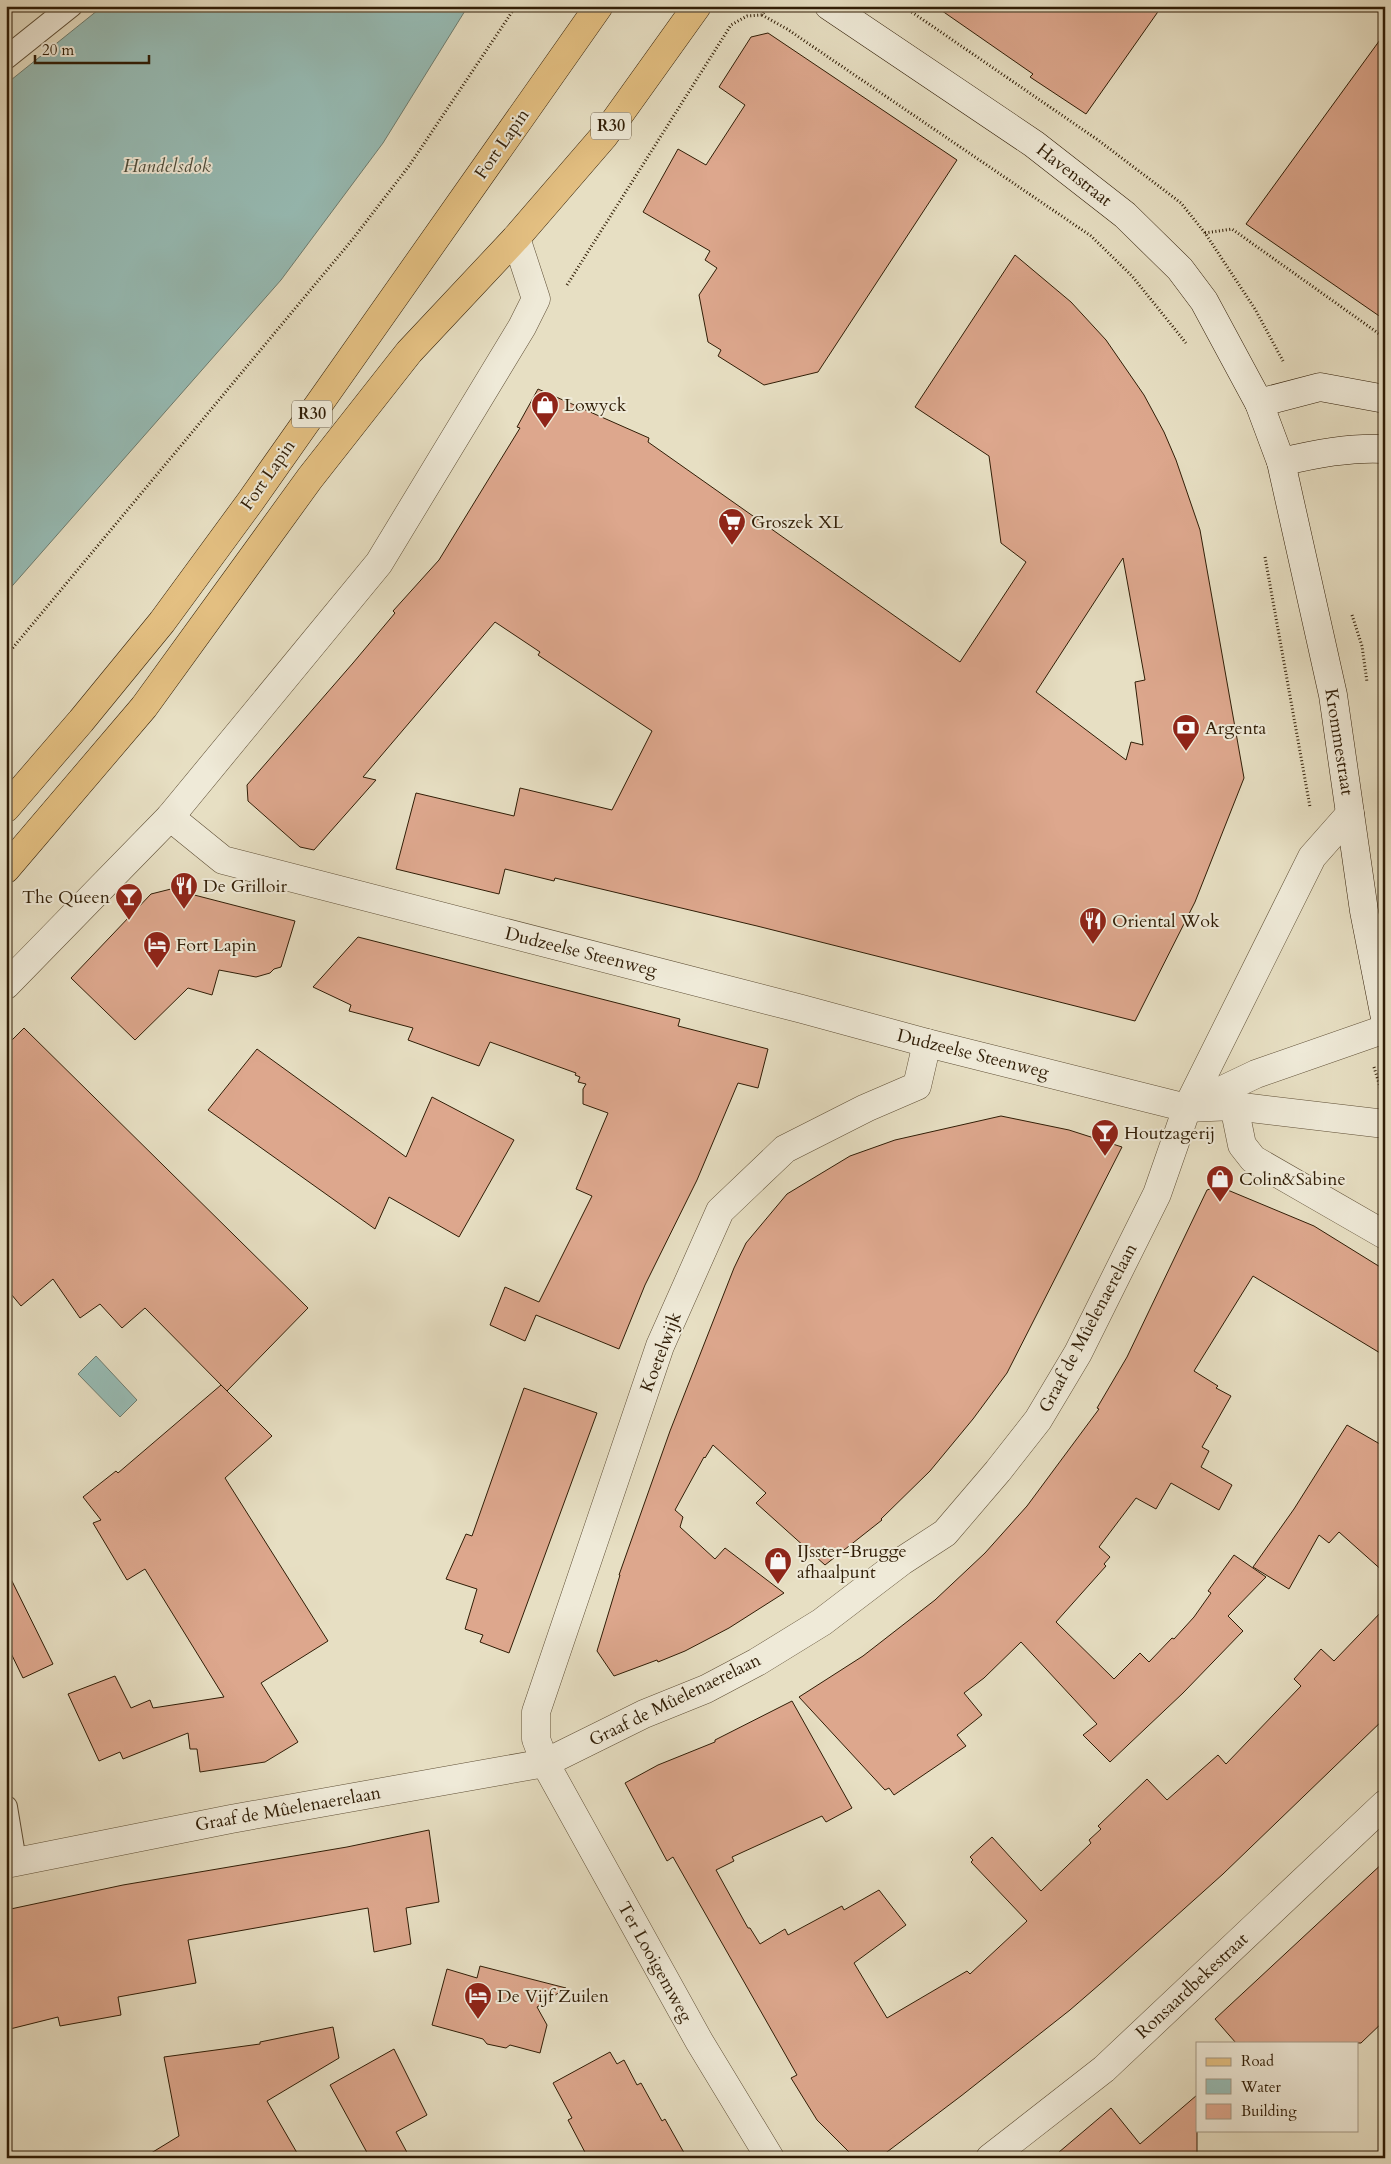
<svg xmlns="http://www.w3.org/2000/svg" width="1391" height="2164" font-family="Cardo,serif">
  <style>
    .water { fill: #97bcb5; stroke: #6e7c6f }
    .building { fill: #dda78d; stroke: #301d06; fill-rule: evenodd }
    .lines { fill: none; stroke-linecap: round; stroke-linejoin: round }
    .lane-casing { stroke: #5e4e35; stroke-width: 24 }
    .street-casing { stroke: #5e4e35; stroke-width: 29 }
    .secondary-casing { stroke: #301d06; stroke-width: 29 }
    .primary-casing { stroke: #301d06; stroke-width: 29 }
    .path { stroke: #301d06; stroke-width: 3; stroke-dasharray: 1 2.5; stroke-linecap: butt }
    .lane { stroke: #efead8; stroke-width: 22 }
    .street { stroke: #efead8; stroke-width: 28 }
    .secondary { stroke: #efead8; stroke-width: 28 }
    .primary { stroke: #e4c082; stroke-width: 28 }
    .labels { text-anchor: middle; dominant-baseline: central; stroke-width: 4; stroke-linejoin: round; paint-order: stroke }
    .shield { fill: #efead8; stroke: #695a45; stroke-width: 1 }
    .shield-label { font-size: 16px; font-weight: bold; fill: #301d06 }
    .street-label { font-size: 18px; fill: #301d06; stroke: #efead8 }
    .poi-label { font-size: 18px; fill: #301d06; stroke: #efead8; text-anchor: start }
    .water-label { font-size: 19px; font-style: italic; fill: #4f4d3b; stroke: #efead8 }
  </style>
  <rect width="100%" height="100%" fill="#e7dfc3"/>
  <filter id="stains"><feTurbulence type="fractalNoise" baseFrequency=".004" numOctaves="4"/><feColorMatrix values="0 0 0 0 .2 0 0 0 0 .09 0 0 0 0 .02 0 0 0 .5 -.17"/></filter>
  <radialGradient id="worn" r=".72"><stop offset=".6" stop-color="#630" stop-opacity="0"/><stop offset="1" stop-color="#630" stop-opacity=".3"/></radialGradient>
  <!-- water -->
  <g class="water">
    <polygon points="103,6 468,6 383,143 281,280 6,593 6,84"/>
    <polygon points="96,1356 137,1400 120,1417 78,1374"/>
  </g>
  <!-- building -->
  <g class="building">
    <polygon points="935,6 1162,6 1086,114 1030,77 1033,74"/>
    <polygon points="768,33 957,160 818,372 764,385 718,356 721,350 708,342 699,295 717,268 705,260 710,251 643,212 678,149 706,165 745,105 719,87 751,37"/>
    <polygon points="1385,33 1385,320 1246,224"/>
    <path d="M1015,255L1071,302L1106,340L1144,395L1164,432L1176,460L1200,530L1244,778L1195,902L1135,1021L757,926L555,878L554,881L505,869L499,894L396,869L416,793L514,816L520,788L612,810L652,731L538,655L540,652L495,622L363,777L376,780L314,850L300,847L248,801L247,785L353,663L395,613L393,611L439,560L520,428L517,427L538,389L649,438L648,442L960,662L1026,562L1001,543L989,456L915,407ZM1123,558L1145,680L1135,682L1143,745L1131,742L1126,760L1036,692Z"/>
    <polygon points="171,889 295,921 281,967 274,969 270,973 256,977 219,970 212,995 188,988 135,1040 71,978 151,894"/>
    <polygon points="358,937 680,1019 678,1026 768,1049 758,1088 738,1083 697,1180 645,1285 619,1349 536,1315 525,1341 490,1325 505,1287 539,1302 592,1196 576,1189 608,1113 583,1104 583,1089 586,1084 578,1082 580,1077 575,1075 576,1073 490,1042 479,1066 408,1040 413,1028 349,1011 351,1005 313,987"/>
    <polygon points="24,1028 308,1308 227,1391 145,1308 122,1328 100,1304 80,1318 53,1279 21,1306 6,1288 6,1046"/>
    <polygon points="257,1049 406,1157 432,1097 514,1140 459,1237 389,1197 375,1229 208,1110"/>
    <polygon points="1001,1116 1069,1130 1122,1147 1007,1373 973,1419 930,1471 881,1519 882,1520 825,1565 756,1503 766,1493 713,1445 705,1458 704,1457 675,1510 683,1517 680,1527 715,1559 725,1548 784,1593 729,1628 685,1651 658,1662 657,1660 614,1676 597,1651 620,1575 619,1575 670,1431 734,1268 746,1243 787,1194 850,1156 895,1140"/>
    <polygon points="1218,1186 1314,1226 1385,1270 1385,1356 1253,1276 1194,1371 1218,1386 1216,1388 1231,1396 1202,1447 1209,1451 1201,1467 1232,1485 1219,1510 1171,1483 1156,1509 1136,1498 1099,1547 1110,1557 1104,1564 1106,1566 1056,1622 1114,1679 1140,1653 1149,1662 1172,1638 1174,1639 1194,1617 1211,1593 1208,1591 1234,1555 1266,1577 1228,1616 1243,1631 1183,1693 1110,1762 1083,1735 1097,1724 1021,1642 984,1678 964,1693 982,1715 957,1735 966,1746 894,1795 889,1788 885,1790 799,1697 863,1656 935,1600 985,1553 1027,1506 1099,1409 1097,1408 1127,1357 1207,1190"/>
    <polygon points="221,1385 272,1436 225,1478 328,1641 261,1683 298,1742 265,1762 200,1772 197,1749 190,1749 188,1733 123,1759 120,1752 99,1761 68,1694 115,1676 131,1708 150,1700 153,1708 224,1697 145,1569 127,1580 93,1523 101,1520 83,1497 116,1471 118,1473"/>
    <polygon points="524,1388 597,1413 509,1653 480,1642 483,1635 465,1629 477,1589 446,1579 466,1534 472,1536"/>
    <polygon points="1347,1425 1385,1447 1385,1573 1339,1532 1329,1543 1319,1535 1289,1589 1253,1567 1294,1509"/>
    <polygon points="6,1569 53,1664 23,1678 6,1643"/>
    <polygon points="1385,1608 1385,1718 1223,1874 1107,1978 1070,2010 961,2096 879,2158 855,2158 817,2120 791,2078 797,2075 673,1857 667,1861 625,1783 658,1765 715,1742 715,1740 792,1701 852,1808 826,1822 822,1816 732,1857 734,1861 716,1870 748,1928 750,1928 760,1944 785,1929 788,1935 842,1906 844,1910 879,1890 906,1925 854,1963 887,2018 967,1971 970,1974 1027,1921 971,1862 973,1860 970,1857 992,1837 1041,1891 1091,1843 1089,1840 1101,1829 1098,1826 1147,1779 1167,1800 1218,1755 1226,1764 1301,1686 1294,1679 1321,1649 1334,1661"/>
    <polygon points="429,1830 439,1902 406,1908 411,1944 374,1952 368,1908 188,1940 196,1983 118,1997 121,2015 60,2026 58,2017 6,2030 6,1910 123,1885 347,1847"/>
    <polygon points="1385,1861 1385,2020 1361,2043 1236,2043 1215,2019"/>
    <polygon points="480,1966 566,1988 537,2007 547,2025 540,2053 510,2045 506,2048 487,2044 483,2039 432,2025 447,1969 477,1978"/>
    <polygon points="333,2027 339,2058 267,2101 300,2158 143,2158 179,2136 164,2057 260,2044 260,2042"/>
    <polygon points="394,2049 427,2115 396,2132 410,2158 370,2158 330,2085"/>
    <polygon points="610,2052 617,2064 624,2060 637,2085 641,2083 662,2121 665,2119 687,2158 588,2158 568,2120 572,2118 553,2083"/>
    <polygon points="1197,2095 1197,2158 1052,2158 1111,2108 1140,2144"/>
  </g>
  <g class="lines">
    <defs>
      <g id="lane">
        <polyline points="6,58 71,6"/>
        <polyline points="6,1807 15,1861"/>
      </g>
      <g id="street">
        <polyline points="170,817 223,860 802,1009 927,1043 1187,1108 1234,1106 1385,1124"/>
        <polyline points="6,985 170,817 379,563 522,327 536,299 516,238"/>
        <polyline points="1195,1103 1256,1074 1385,1029"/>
        <polyline points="1234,1106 1242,1145 1253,1159 1385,1235"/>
        <polyline points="6,1864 231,1819 545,1763 644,1714 706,1689 757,1662 822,1622 902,1561 945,1533 998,1471 1038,1420 1078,1353 1157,1194 1187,1108 1312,857 1350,814"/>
        <polyline points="770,2158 699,2041 545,1763 536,1739 536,1712 660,1346 720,1211 785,1149 866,1108 917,1086 927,1043"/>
        <polyline points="990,2158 1104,2069 1385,1804"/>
      </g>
      <g id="secondary">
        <polyline points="829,6 1034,144 1125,215 1180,269 1204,301 1259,403 1281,462 1333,695 1364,911 1385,1018"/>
        <polyline points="1259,403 1320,387 1385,399"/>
        <path d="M1281,462C1315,454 1350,447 1385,449"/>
      </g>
      <g id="primary">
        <polyline points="6,808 81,721 162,622 250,502 599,6"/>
        <polyline points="6,869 144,707 310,478 409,352 516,238 604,136 697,6"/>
      </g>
    </defs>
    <!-- lane casing -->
    <use href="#lane" class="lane-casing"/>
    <!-- street casing -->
    <use href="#street" class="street-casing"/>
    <!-- secondary casing -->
    <use href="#secondary" class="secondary-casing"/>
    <!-- primary casing -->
    <use href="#primary" class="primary-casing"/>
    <!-- path -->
    <g class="path">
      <polyline points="903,6 1098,140 1181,203 1205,233 1255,309 1283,361"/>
      <polyline points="762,15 787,29 1091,236 1132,276 1186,343"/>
      <polyline points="1205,233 1232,229 1385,338"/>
      <polyline points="567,285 731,25 747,16 762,15 768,6"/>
      <polyline points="1265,557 1310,807"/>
      <polyline points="1352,615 1362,646 1367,682"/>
      <polyline points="6,656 352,240 409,166 516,6"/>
      <polyline points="1381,775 1385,797"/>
      <polyline points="1374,1067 1381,1090"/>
    </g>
    <!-- lane -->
    <use href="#lane" class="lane"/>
    <!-- street -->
    <use href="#street" class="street"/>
    <!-- secondary -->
    <use href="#secondary" class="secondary"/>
    <!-- primary -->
    <use href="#primary" class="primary"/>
  </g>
  <!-- icons -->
  <defs>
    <symbol id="shop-pin" viewBox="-11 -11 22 30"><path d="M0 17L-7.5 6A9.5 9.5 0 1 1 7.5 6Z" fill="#8f2418" stroke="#efead8"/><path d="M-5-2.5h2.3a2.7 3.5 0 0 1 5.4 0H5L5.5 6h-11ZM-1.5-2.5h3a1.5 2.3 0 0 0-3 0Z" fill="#fff"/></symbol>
    <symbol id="supermarket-pin" viewBox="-11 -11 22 30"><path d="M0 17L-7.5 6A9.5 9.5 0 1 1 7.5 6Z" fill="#8f2418" stroke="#efead8"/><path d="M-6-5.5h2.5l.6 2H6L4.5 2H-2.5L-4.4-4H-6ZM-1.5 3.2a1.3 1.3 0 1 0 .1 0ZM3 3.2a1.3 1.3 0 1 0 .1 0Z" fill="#fff"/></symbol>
    <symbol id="bank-pin" viewBox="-11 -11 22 30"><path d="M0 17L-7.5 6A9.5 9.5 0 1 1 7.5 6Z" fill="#8f2418" stroke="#efead8"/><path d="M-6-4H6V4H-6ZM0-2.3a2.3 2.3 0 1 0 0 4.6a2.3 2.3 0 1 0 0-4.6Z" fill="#fff"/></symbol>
    <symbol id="restaurant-pin" viewBox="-11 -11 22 30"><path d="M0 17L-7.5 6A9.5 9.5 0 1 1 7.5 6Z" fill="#8f2418" stroke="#efead8"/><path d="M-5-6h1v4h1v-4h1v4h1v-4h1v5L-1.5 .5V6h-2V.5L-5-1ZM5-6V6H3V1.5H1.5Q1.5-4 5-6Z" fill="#fff"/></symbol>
    <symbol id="bar-pin" viewBox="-11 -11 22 30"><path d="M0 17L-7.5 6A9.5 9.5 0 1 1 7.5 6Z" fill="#8f2418" stroke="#efead8"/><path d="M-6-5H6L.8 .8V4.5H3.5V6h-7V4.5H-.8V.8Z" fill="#fff"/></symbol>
    <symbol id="hotel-pin" viewBox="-11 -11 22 30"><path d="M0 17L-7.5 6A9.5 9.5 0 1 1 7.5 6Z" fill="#8f2418" stroke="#efead8"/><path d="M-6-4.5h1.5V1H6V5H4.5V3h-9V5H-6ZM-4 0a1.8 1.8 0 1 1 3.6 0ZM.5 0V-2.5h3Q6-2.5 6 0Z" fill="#fff"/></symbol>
  </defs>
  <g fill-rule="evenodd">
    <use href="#shop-pin" x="529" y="389" width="32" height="43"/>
    <use href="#supermarket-pin" x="716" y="506" width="32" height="43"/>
    <use href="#bank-pin" x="1170" y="712" width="32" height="43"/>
    <use href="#restaurant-pin" x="168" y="870" width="32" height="43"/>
    <use href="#bar-pin" x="113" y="881" width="32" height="43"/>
    <use href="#restaurant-pin" x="1077" y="905" width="32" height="43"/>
    <use href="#hotel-pin" x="141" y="929" width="32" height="43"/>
    <use href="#bar-pin" x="1089" y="1117" width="32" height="43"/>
    <use href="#shop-pin" x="1204" y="1163" width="32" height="43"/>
    <use href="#shop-pin" x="762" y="1545" width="32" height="43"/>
    <use href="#hotel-pin" x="462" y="1980" width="32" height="43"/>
  </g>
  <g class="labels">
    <!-- shield labels -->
    <g class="shield">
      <rect x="591" y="112.5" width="40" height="27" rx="4"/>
      <rect x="292" y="400.5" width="40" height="27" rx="4"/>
    </g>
    <g class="shield-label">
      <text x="611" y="126">R30</text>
      <text x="312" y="414">R30</text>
    </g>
    <!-- street labels -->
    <g class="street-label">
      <text transform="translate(502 144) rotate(-55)">Fort Lapin</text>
      <text transform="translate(1074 175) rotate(38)">Havenstraat</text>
      <text transform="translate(268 475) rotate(-55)">Fort Lapin</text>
      <text transform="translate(1339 742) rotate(81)">Krommestraat</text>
      <text transform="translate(581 952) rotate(14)">Dudzeelse Steenweg</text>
      <text transform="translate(973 1054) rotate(14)">Dudzeelse Steenweg</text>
      <text transform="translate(1088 1328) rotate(-62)">Graaf de Mûelenaerelaan</text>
      <text transform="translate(661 1352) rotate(-69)">Koetelwijk</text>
      <text transform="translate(675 1700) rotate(-26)">Graaf de Mûelenaerelaan</text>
      <text transform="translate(288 1809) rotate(-10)">Graaf de Mûelenaerelaan</text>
      <text transform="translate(655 1962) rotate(61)">Ter Looigemweg</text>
      <text transform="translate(1192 1986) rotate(-43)">Ronsaardbekestraat</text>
    </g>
    <!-- poi labels -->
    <g class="poi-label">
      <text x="564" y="405">Lowyck</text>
      <text x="751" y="522">Groszek XL</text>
      <text x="1205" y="728">Argenta</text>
      <text x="203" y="886">De Grilloir</text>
      <text x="110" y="897" text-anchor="end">The Queen</text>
      <text x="1112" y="921">Oriental Wok</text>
      <text x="176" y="945">Fort Lapin</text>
      <text x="1124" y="1133">Houtzagerij</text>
      <text x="1239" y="1179">Colin&amp;Sabine</text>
      <text x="797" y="1551">IJsster-Brugge<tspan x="797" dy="21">afhaalpunt</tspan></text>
      <text x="497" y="1996">De Vijf Zuilen</text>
    </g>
    <!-- water labels -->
    <g class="water-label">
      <text x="167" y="166">Handelsdok</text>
    </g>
  </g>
  <!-- margin -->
  <rect width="1391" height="2164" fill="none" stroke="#e7dfc3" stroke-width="25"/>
  <rect x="8" y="8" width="1376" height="2149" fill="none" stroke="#301d06" stroke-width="2.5"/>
  <rect x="12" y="12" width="1366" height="2139" fill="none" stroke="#301d06"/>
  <!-- legend -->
  <rect x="1196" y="2042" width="162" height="90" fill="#efead8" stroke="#a39884"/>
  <rect x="1206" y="2058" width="25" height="8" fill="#e4c082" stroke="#a39884"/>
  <text x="1241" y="2066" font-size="15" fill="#301d06">Road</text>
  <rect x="1206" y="2079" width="25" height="15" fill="#97bcb5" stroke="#a39884"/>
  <text x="1241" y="2092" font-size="15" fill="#301d06">Water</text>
  <rect x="1206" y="2104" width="25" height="15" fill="#dda78d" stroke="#a39884"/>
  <text x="1241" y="2116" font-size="15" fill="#301d06">Building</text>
  <!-- scale -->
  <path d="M35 55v8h114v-8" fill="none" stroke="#301d06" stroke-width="2.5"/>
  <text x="42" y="55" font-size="15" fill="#301d06" stroke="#efead8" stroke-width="4" paint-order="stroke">20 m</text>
  <rect width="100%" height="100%" filter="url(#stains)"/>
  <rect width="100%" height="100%" fill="url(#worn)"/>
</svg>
